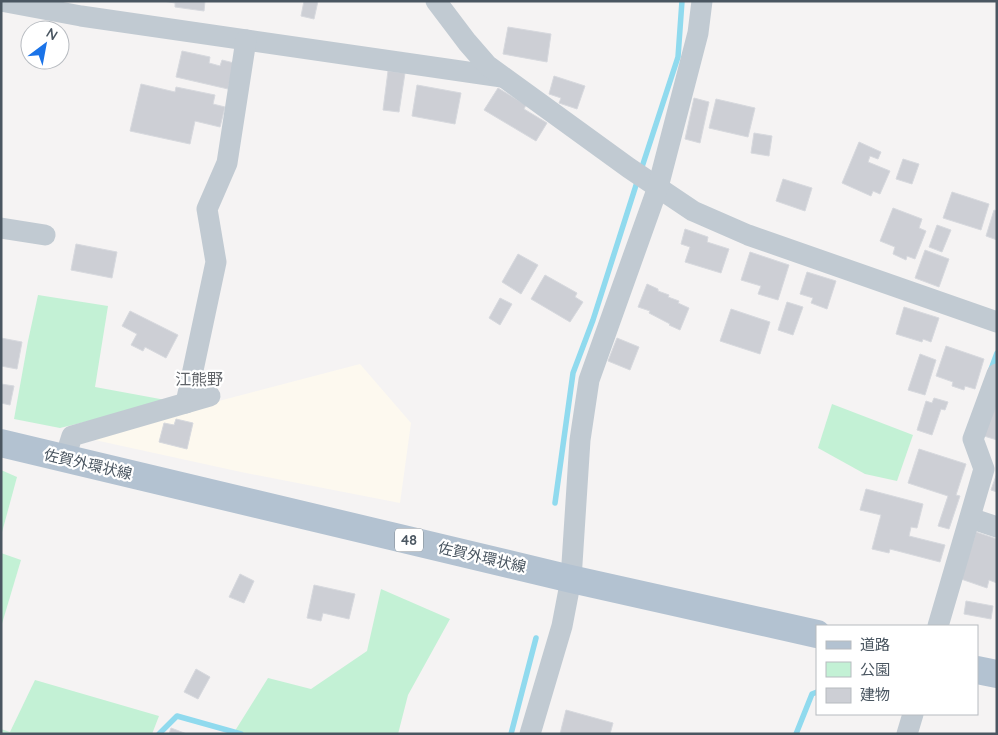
<svg xmlns="http://www.w3.org/2000/svg" width="998" height="735" font-family="Quicksand,'Noto Sans JP',sans-serif">
  <style>
    .commercial { fill: #fdf9ef }
    .green { fill: #c3f1d5 }
    .lines { fill: none; stroke-linecap: round; stroke-linejoin: round }
    .stream { stroke: #90daee; stroke-width: 5.5 }
    .building { fill: #cdcfd5; stroke: #d7d9de }
    .street { stroke: #c1cad2; stroke-width: 21 }
    .primary { stroke: #b3c2d1; stroke-width: 28 }
    .labels { text-anchor: middle; dominant-baseline: central; stroke-width: 4.5; stroke-linejoin: round; paint-order: stroke }
    .shield { fill: #fff; stroke: #808990; stroke-width: 1 }
    .shield-label { font-size: 14px; font-weight: bold; fill: #4a5661 }
    .street-label { font-size: 15px; fill: #4a5661; stroke: #fff }
    .neighbourhood-label { font-size: 16px; fill: #5f6368; stroke: #fff }
  </style>
  <rect width="100%" height="100%" fill="#f5f3f3"/>
  <!-- commercial -->
  <polygon class="commercial" points="360,364 411,423 400,503 241,472 81,437"/>
  <!-- green -->
  <g class="green">
    <polygon points="38,295 108,306 95,387 171,401 60,428 14,419 28,341"/>
    <polygon points="832,404 913,435 897,481 865,474 818,448"/>
    <polygon points="1,470 17,477 1,536"/>
    <polygon points="1,553 21,560 1,627"/>
    <polygon points="381,589 450,619 408,695 398,734 233,734 268,678 311,689 367,651"/>
    <polygon points="35,680 159,716 152,734 1,734 1,729 10,732"/>
  </g>
  <g class="lines">
    <!-- stream -->
    <g class="stream">
      <polyline points="641,170 678,57 682,1"/>
      <polyline points="990,372 997,353"/>
      <polyline points="555,503 573,373 593,320 638,179"/>
      <polyline points="159,734 177,716 241,734"/>
      <polyline points="511,734 536,638"/>
      <polyline points="796,734 812,694 817,692"/>
    </g>
  </g>
  <!-- building -->
  <g class="building">
    <polygon points="163,1 205,1 204,11 175,7 175,3"/>
    <polygon points="304,1 318,1 314,19 301,16"/>
    <polygon points="508,27 551,34 547,62 503,54"/>
    <polygon points="182,51 210,57 209,63 220,66 222,60 234,63 228,89 176,77"/>
    <polygon points="388,71 405,73 399,112 383,110"/>
    <polygon points="554,76 585,86 577,109 559,103 561,98 549,94"/>
    <polygon points="141,84 175,92 176,87 215,95 213,104 225,107 220,127 195,121 190,144 130,131"/>
    <polygon points="417,85 461,93 455,124 412,116"/>
    <polygon points="498,88 526,105 524,109 547,123 536,141 484,110"/>
    <polygon points="694,98 709,102 700,143 685,139"/>
    <polygon points="716,99 755,108 748,137 709,128"/>
    <polygon points="754,133 772,136 769,156 751,153"/>
    <polygon points="859,142 881,152 878,159 870,156 868,162 890,171 880,194 873,191 871,196 842,183"/>
    <polygon points="903,159 919,164 912,184 896,179"/>
    <polygon points="783,179 812,188 805,211 776,201"/>
    <polygon points="952,192 989,204 981,230 943,218"/>
    <polygon points="893,208 922,219 919,228 926,231 915,259 907,256 906,260 893,254 895,247 880,241"/>
    <polygon points="994,210 997,211 997,240 986,236"/>
    <polygon points="937,225 951,230 942,252 929,247"/>
    <polygon points="685,229 708,237 707,242 729,249 721,273 685,262 690,247 681,244"/>
    <polygon points="76,244 117,252 112,278 71,270"/>
    <polygon points="925,250 949,259 939,287 915,278"/>
    <polygon points="750,252 789,265 778,300 758,294 761,286 741,280"/>
    <polygon points="518,254 538,265 521,294 502,282"/>
    <polygon points="807,272 836,281 827,309 811,303 813,298 800,294"/>
    <polygon points="545,275 577,293 575,297 583,302 570,322 531,299"/>
    <polygon points="647,284 658,289 658,291 669,295 668,297 679,301 678,303 689,308 680,330 669,325 670,324 649,313 650,311 638,307"/>
    <polygon points="500,298 512,304 500,325 489,318"/>
    <polygon points="787,302 803,307 793,335 778,330"/>
    <polygon points="904,307 939,318 931,342 923,339 922,342 896,334"/>
    <polygon points="731,309 770,322 760,354 720,341"/>
    <polygon points="130,311 178,335 166,358 145,347 143,351 131,345 137,334 122,326"/>
    <polygon points="1,338 22,342 17,369 1,366"/>
    <polygon points="617,338 639,347 630,370 608,361"/>
    <polygon points="946,346 984,359 975,389 965,386 964,390 952,386 953,382 936,376"/>
    <polygon points="920,354 936,360 925,395 908,390"/>
    <polygon points="1,384 14,386 10,405 1,403"/>
    <polygon points="934,398 948,402 945,410 941,409 932,435 917,430 926,401 932,403"/>
    <polygon points="997,402 997,440 984,436"/>
    <polygon points="176,419 193,423 187,449 159,442 164,423 174,425"/>
    <polygon points="919,449 966,464 956,495 960,496 949,529 938,526 948,496 908,483"/>
    <polygon points="997,473 997,492 991,490"/>
    <polygon points="866,489 923,504 917,528 911,527 909,536 945,545 940,562 890,549 889,553 872,549 881,515 860,510"/>
    <polygon points="976,532 997,539 997,583 989,580 987,588 961,579"/>
    <polygon points="240,574 254,581 244,603 229,597"/>
    <polygon points="314,585 355,594 349,619 323,613 321,621 307,618"/>
    <polygon points="966,601 993,606 991,619 964,614"/>
    <polygon points="196,669 210,677 198,699 184,692"/>
    <polygon points="566,710 613,723 610,734 560,734"/>
    <polygon points="171,728 187,734 169,734"/>
  </g>
  <g class="lines">
    <!-- street -->
    <g class="street">
      <polyline points="1,1 81,16 502,77"/>
      <polyline points="436,1 467,42 487,65 629,168 693,211 748,235 997,322"/>
      <polyline points="1,228 45,235"/>
      <polyline points="186,403 216,262 207,209 227,163 246,40"/>
      <polyline points="65,458 72,436 210,396"/>
      <polyline points="970,518 997,527"/>
      <polyline points="938,626 984,469 973,439 997,374"/>
      <polyline points="530,734 562,626 571,579 580,440 589,380 658,187 698,33 702,1"/>
      <polyline points="907,734 913,714"/>
    </g>
    <!-- primary -->
    <g class="primary">
      <polyline points="1,443 571,579 817,634"/>
      <polyline points="977,670 997,674"/>
    </g>
  </g>
  <g class="labels">
    <!-- shield labels -->
    <rect class="shield" x="395" y="528.5" width="28" height="23" rx="4"/>
    <g class="shield-label">
      <text x="409" y="540">48</text>
    </g>
    <!-- street labels -->
    <g class="street-label">
      <text transform="translate(88 464) rotate(13)">佐賀外環状線</text>
      <text transform="translate(482 557) rotate(13)">佐賀外環状線</text>
    </g>
    <!-- neighbourhood labels -->
    <g class="neighbourhood-label">
      <text x="199" y="379">江熊野</text>
    </g>
  </g>
  <!-- border -->
  <rect width="998" height="735" fill="none" stroke="#4a5661" stroke-width="5"/>
  <!-- legend -->
  <rect x="816" y="625" width="162" height="90" fill="#ffffff" stroke="#b7bbc0"/>
  <rect x="826" y="641" width="25" height="8" fill="#b3c2d1" stroke="#b7bbc0"/>
  <text x="860" y="650" font-size="15" fill="#4a5661">道路</text>
  <rect x="826" y="662" width="25" height="15" fill="#c3f1d5" stroke="#b7bbc0"/>
  <text x="860" y="675" font-size="15" fill="#4a5661">公園</text>
  <rect x="826" y="688" width="25" height="15" fill="#cdcfd5" stroke="#b7bbc0"/>
  <text x="860" y="700" font-size="15" fill="#4a5661">建物</text>
  <!-- north arrow -->
  <g transform="translate(45 45) rotate(32)"><circle r="24" fill="#ffffff" stroke="#b7bbc0"/>
  <path d="M0-4L9 19L0 12L-9 19Z" fill="#1a73e8"/>
  <text y="-8" font-size="14" font-weight="bold" text-anchor="middle" fill="#4a5661">N</text>
  </g>
</svg>
